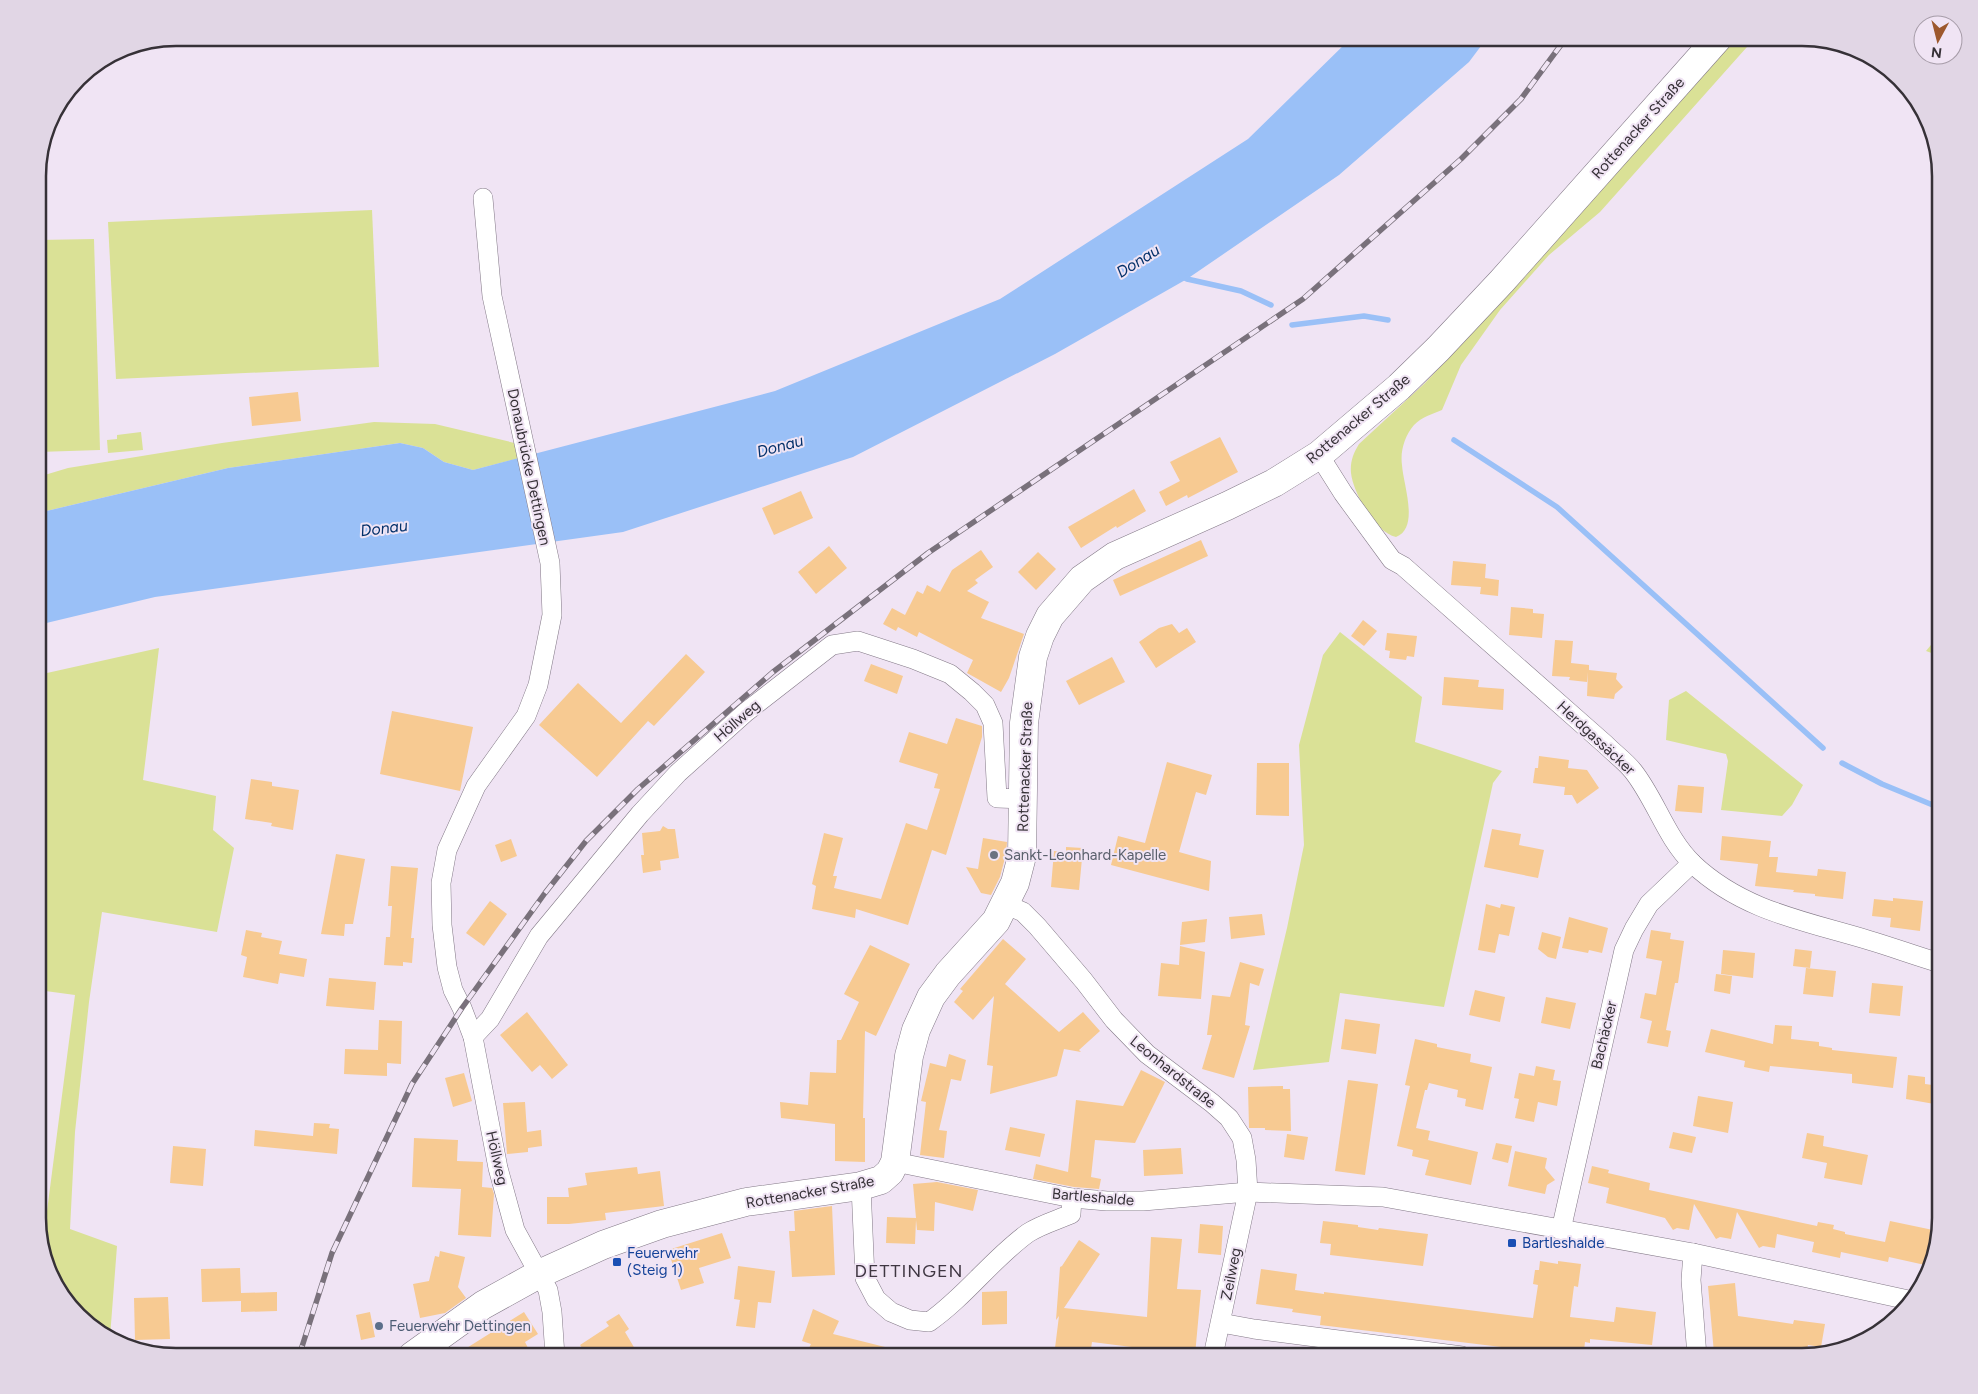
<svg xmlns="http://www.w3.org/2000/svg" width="1978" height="1394" font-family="Figtree,sans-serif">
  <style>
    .green { fill: #dae196 }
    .water { fill: #9ac0f7 }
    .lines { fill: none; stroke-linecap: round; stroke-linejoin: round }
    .stream { stroke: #9ac0f7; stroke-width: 5.5 }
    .building { fill: #f7ca92 }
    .minor-casing { stroke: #837987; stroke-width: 20 }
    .secondary-casing { stroke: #837987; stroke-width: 29 }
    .minor { stroke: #fff; stroke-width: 19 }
    .secondary { stroke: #fff; stroke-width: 28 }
    .rail-casing { stroke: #79717b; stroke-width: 5.5 }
    .rail { stroke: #f0e4f4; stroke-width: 4; stroke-dasharray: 11; stroke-linecap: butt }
    .worship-dot { fill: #6b7280; stroke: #f0e4f4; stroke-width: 2 }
    .transit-dot { fill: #1a4fb4; stroke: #f0e4f4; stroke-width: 2 }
    .service-dot { fill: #5c6f8a; stroke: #f0e4f4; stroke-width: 2 }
    .labels { text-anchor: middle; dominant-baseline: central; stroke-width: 4; stroke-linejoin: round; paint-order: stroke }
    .street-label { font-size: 15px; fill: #363137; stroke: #f0e4f4 }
    .worship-label { font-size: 15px; fill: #5b616d; stroke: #f0e4f4; text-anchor: start }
    .transit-label { font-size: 15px; fill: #164399; stroke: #f0e4f4; text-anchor: start }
    .service-label { font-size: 15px; fill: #4e5e75; stroke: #f0e4f4; text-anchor: start }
    .water-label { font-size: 16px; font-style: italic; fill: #03306a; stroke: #f0e4f4 }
    .quarter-label { font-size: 18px; letter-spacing: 1px; fill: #3f3642; stroke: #f0e4f4 }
    .rim { fill: none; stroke: #363137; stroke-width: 2.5 }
  </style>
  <rect width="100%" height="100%" fill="#f0e4f4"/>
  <!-- green -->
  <g class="green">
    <path d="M1730,38H1755L1600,212L1549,255L1500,310L1461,365L1442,410C1432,414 1422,417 1414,425C1405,435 1400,451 1402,465C1403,484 1420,528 1396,537C1376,533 1353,493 1351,473C1350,462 1353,454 1359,444L1425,383L1523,279Z"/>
    <polygon points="372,210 379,367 116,379 108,222"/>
    <polygon points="94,239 100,450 38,452 38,240"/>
    <polygon points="374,422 435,424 519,444 524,457 473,470 444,462 423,448 400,443 228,468 38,513 38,477 68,468 222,443"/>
    <polygon points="141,432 143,450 108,453 107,440 117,439 117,435"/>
    <polygon points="1340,632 1422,697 1415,742 1502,771 1493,783 1444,1007 1340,993 1329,1062 1253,1070 1287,928 1304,845 1299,745 1323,655"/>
    <polygon points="1940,634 1940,656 1926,651"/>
    <polygon points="159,648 143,780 216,796 213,830 234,848 217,932 102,912 89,1002 75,1132 70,1229 117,1246 110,1337 92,1328 56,1287 43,1242 75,995 38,990 38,675"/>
    <polygon points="1686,691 1803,785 1792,805 1782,816 1721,810 1728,761 1726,754 1666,740 1669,700"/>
  </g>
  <!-- water -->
  <polygon class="water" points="1351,38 1487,38 1469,62 1339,175 1187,279 1055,354 853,457 623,532 155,597 38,625 38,513 228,468 400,443 423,448 444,462 473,470 775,391 1000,299 1248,139"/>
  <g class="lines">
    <!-- stream -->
    <g class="stream">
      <polyline points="1181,276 1187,279 1241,291 1271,305"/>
      <polyline points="1292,325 1364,316 1388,320"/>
      <polyline points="1454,440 1557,507 1823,748"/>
      <polyline points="1842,763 1882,784 1940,808"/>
    </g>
  </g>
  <!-- building -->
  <g class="building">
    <polygon points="298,392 301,421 252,426 249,397"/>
    <polygon points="1220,437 1238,472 1188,498 1187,495 1166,506 1159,492 1180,481 1170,462"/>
    <polygon points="1134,489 1146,511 1117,528 1116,526 1081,548 1068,527"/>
    <polygon points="801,491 813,518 774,535 762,508"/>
    <polygon points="1201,540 1208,556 1120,596 1113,580"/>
    <polygon points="829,546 847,568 816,594 798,572"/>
    <polygon points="981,550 993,567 975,580 978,583 967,591 989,602 981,618 1024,634 1009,678 1001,692 967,673 973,660 919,632 917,637 898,627 896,631 883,624 892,608 905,615 917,591 923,594 927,585 940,592 952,570"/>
    <polygon points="1038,552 1056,569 1036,590 1018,572"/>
    <polygon points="1453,561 1486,564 1485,578 1499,580 1498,596 1480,594 1481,587 1451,585"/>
    <polygon points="1511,607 1533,609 1533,613 1544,614 1542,638 1509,635"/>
    <polygon points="1363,620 1377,631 1364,646 1351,636"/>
    <polygon points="1172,624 1179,633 1187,628 1196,642 1156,668 1139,642 1159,628"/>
    <polygon points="1387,633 1417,636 1414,657 1407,656 1406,660 1389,658 1390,651 1385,650"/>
    <polygon points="1555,640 1573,641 1571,663 1589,665 1589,670 1617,673 1616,679 1623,687 1615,694 1614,699 1587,696 1588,672 1587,682 1569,680 1570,677 1552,676"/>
    <polygon points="686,654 705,672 654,726 648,721 597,777 539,725 578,683 621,723"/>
    <polygon points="1112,657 1125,682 1079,705 1066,681"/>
    <polygon points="871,664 903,676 897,694 864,681"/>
    <polygon points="1444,677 1479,680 1478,687 1504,689 1503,710 1442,705"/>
    <polygon points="392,711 473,727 460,791 380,774"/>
    <polygon points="956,718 982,726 982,737 946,855 932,850 908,925 856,909 855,918 812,909 816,886 812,884 824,833 843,838 833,876 837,876 834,888 881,899 906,823 927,830 940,789 934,788 938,774 899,762 909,732 947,744"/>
    <polygon points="1539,756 1569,760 1568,768 1587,770 1599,788 1577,804 1572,795 1564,795 1565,787 1533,783 1535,768 1538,768"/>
    <polygon points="1167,762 1212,775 1206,795 1196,792 1179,852 1211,861 1209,891 1111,865 1118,836 1145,843"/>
    <polygon points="1257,763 1289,763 1289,816 1256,815"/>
    <polygon points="251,779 272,782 272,786 299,790 293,830 271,826 272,823 245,819"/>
    <polygon points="1678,785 1704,787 1702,813 1675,811"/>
    <polygon points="663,826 668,829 675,829 679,858 660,861 661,870 643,873 641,855 644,855 642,833 660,831"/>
    <polygon points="1492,829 1521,834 1519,845 1544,850 1538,878 1484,867"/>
    <polygon points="1722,836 1771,841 1769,857 1778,857 1776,872 1817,876 1818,869 1846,872 1843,899 1815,896 1815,894 1793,892 1794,890 1755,886 1758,864 1720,860"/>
    <polygon points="983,838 1007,842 1006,854 1000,877 991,895 981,893 966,867 978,869"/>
    <polygon points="511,839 517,856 501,862 495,845"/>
    <polygon points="1066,847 1083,848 1079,890 1051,887 1054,851 1066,852"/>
    <polygon points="336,854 365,859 353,924 345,924 344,936 321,934"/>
    <polygon points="391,866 418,868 411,938 414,938 412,963 403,962 403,966 384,965 386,937 390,937 392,906 388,906"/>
    <polygon points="1893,898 1923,901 1920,931 1890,927 1891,918 1872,916 1874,899 1893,901"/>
    <polygon points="490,901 507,914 484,946 466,933"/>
    <polygon points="1486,904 1500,908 1501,904 1515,907 1509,936 1499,934 1495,953 1478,950"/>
    <polygon points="1262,914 1265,935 1231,939 1229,917"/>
    <polygon points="1569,917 1608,928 1602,953 1589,950 1588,953 1562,948"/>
    <polygon points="1207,919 1205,942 1180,945 1182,922"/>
    <polygon points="246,930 262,933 261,937 282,941 279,954 307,959 304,977 280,973 278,984 243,977 247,957 241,955"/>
    <polygon points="1651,930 1671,933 1670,939 1684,941 1678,983 1675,983 1666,1030 1671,1031 1668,1047 1647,1043 1652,1021 1640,1018 1645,993 1656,995 1662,961 1646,958"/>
    <polygon points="1542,932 1561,937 1556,959 1548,957 1538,949"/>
    <polygon points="1003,939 1026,959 1005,984 1059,1032 1083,1012 1100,1031 1079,1050 1081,1052 1064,1049 1057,1076 990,1094 993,1066 987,1065 994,996 973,1020 954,1002 963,991 960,989"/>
    <polygon points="870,945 910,964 876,1036 865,1031 863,1118 865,1118 865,1162 835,1161 835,1124 781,1118 780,1102 808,1105 810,1072 836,1073 837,1040 841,1040 859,1002 844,994"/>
    <polygon points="1180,946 1205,952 1201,999 1158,996 1161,963 1179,965"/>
    <polygon points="1795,949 1812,951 1810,968 1793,966"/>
    <polygon points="1723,950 1755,953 1753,978 1721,974"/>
    <polygon points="1240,962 1264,969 1259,986 1250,983 1245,1025 1250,1026 1234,1078 1202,1069 1212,1035 1207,1035 1212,995 1230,997"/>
    <polygon points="1806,968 1836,971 1833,997 1803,994"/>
    <polygon points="1716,974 1732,976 1730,994 1714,991"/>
    <polygon points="329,978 376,982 374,1010 326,1006"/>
    <polygon points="1872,983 1903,986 1900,1016 1869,1013"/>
    <polygon points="1475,990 1505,997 1500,1022 1469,1015"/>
    <polygon points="1546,997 1576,1003 1570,1029 1541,1023"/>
    <polygon points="527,1012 568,1065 552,1079 540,1065 532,1072 500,1035"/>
    <polygon points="1345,1019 1380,1024 1376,1054 1341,1049"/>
    <polygon points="379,1020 402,1021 401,1064 387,1063 387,1076 344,1074 345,1049 378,1050"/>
    <polygon points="1775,1025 1792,1026 1791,1039 1819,1042 1819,1046 1832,1048 1832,1050 1897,1057 1893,1088 1852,1083 1852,1074 1770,1066 1769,1072 1744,1067 1745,1061 1705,1052 1711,1029 1773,1044"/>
    <polygon points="1415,1039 1437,1044 1437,1047 1471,1054 1470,1062 1492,1067 1483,1110 1465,1106 1466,1099 1457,1097 1458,1090 1429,1083 1427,1090 1425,1090 1416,1128 1430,1131 1428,1140 1478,1152 1471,1185 1425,1175 1429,1160 1412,1156 1413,1150 1397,1146 1410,1086 1405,1085"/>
    <polygon points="949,1054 966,1060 961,1081 951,1079 939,1130 947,1131 944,1158 920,1155 926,1102 921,1101 930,1063 946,1067"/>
    <polygon points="1536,1066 1555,1070 1553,1080 1561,1081 1557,1106 1538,1102 1534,1122 1515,1118 1519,1099 1514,1098 1519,1073 1534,1076"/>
    <polygon points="1141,1070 1165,1082 1135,1143 1095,1140 1091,1177 1101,1179 1099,1189 1074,1187 1033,1179 1036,1164 1068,1172 1076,1100 1123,1106"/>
    <polygon points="464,1073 472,1101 453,1107 445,1078"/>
    <polygon points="1908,1075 1925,1077 1925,1084 1940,1086 1940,1105 1906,1099"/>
    <polygon points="1348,1080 1378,1084 1365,1175 1335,1171"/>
    <polygon points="1283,1086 1283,1089 1290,1089 1291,1131 1265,1130 1265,1128 1249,1128 1248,1087"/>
    <polygon points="1698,1096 1733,1102 1728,1133 1693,1126"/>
    <polygon points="525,1102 527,1132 541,1130 542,1146 528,1148 528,1152 507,1154 503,1103"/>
    <polygon points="314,1123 330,1124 329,1128 339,1129 337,1154 254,1146 255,1130 313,1136"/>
    <polygon points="1010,1127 1045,1134 1040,1157 1005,1150"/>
    <polygon points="1673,1132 1696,1137 1692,1153 1669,1148"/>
    <polygon points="1807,1133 1824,1136 1823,1146 1868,1155 1862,1185 1824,1178 1827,1163 1802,1158"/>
    <polygon points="1287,1134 1308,1137 1304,1160 1284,1157"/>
    <polygon points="414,1138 458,1140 457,1161 483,1162 482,1187 492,1188 494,1194 491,1237 458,1235 461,1189 412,1187"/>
    <polygon points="1496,1143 1512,1146 1508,1163 1492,1159"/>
    <polygon points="173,1146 206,1149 203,1186 170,1183"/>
    <polygon points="1181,1148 1183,1174 1144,1176 1143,1150"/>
    <polygon points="1515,1151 1547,1158 1545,1168 1555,1180 1547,1185 1545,1194 1508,1186"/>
    <polygon points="1592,1166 1609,1170 1608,1173 1650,1183 1649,1190 1817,1226 1818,1222 1834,1225 1833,1229 1845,1232 1845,1234 1885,1242 1890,1221 1933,1230 1925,1265 1889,1257 1888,1262 1841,1252 1840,1258 1812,1252 1814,1242 1777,1234 1775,1248 1763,1246 1759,1248 1737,1212 1731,1239 1720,1237 1716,1239 1694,1204 1689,1230 1677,1228 1673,1230 1665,1218 1606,1203 1609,1188 1588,1183"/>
    <polygon points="637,1167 638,1174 660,1171 664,1206 605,1213 606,1220 569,1224 547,1224 547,1197 569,1197 568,1188 587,1185 585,1173"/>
    <polygon points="937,1182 978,1190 973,1211 935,1202 934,1231 917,1230 916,1220 915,1244 886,1243 887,1217 916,1218 913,1184"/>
    <polygon points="832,1206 835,1275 792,1277 789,1231 795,1231 794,1211"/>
    <polygon points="1323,1221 1358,1225 1358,1227 1378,1230 1379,1228 1428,1234 1423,1266 1330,1255 1331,1244 1320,1243"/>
    <polygon points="1200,1224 1223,1226 1221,1255 1198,1253"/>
    <polygon points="722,1233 731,1258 699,1268 704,1283 681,1290 668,1250"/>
    <polygon points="1151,1237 1182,1239 1177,1289 1201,1290 1195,1355 1092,1342 1090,1356 1054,1356 1059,1316 1056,1320 1060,1267 1062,1266 1079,1240 1100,1254 1064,1308 1147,1317"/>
    <polygon points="440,1251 465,1257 458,1287 466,1298 445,1313 420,1318 413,1284 429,1281 435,1256 439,1257"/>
    <polygon points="1540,1261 1558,1264 1558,1261 1581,1264 1578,1287 1574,1286 1570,1317 1614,1322 1616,1307 1656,1312 1652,1345 1590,1339 1590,1343 1585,1342 1584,1351 1566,1349 1565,1352 1527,1347 1526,1350 1320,1325 1321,1316 1292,1312 1293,1309 1256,1304 1261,1269 1297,1274 1295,1290 1324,1294 1324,1292 1533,1318 1538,1285 1533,1284 1535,1270 1539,1270"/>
    <polygon points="738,1266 775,1271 771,1303 758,1302 755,1328 736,1326 740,1300 734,1299"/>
    <polygon points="240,1268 241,1293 277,1292 277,1311 241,1312 241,1301 202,1302 201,1269"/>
    <polygon points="1735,1283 1738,1316 1793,1324 1794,1320 1825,1324 1821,1347 1808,1345 1806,1355 1802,1356 1739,1356 1714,1353 1708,1286"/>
    <polygon points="1007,1291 1007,1324 982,1325 982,1292"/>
    <polygon points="168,1297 170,1339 135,1340 134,1298"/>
    <polygon points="813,1309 839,1321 833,1334 901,1351 900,1356 805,1356 811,1344 802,1341"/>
    <polygon points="370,1312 375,1337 361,1340 356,1315"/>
    <polygon points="524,1312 538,1334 525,1342 528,1348 516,1356 454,1356"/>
    <polygon points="619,1314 629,1329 625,1332 635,1349 623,1356 588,1356 580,1345 609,1326 606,1322"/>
  </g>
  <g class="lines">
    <defs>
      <g id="minor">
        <polyline points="483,198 492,296 550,563 552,615 538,685 526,716 476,786 447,850 441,883 442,925 447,967 453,990 462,1008 473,1037 498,1168 515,1230 548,1290 552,1312 555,1356"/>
        <path d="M1319,455L1343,493L1392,560L1403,566L1606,745C1615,754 1626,762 1633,771C1656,800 1666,838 1693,864C1743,911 1805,921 1868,940C1892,947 1916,956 1940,963"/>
        <polyline points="1005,904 1023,912 1037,926 1084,981 1114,1020 1147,1054 1212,1103 1229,1118 1242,1138 1246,1160 1248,1192 1213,1356"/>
        <polyline points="473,1037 490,1019 539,936 640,814 678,773 746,712 832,645 858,641 913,659 950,674 972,692 985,705 993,723 997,798 1023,799"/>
        <polyline points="895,1162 1072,1198 1107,1201 1143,1201 1248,1192 1383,1197 1693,1253 1913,1301"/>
        <path d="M861,1186L865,1278L876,1299L891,1312L910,1320L929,1322C966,1296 992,1259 1028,1233C1040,1225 1057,1220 1071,1214L1072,1198"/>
        <polyline points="1561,1230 1624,950 1634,929 1649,904 1692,863"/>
        <polyline points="1693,1253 1691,1280 1697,1356"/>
        <polyline points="1221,1323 1254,1329 1462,1356"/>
      </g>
      <polyline id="secondary" points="412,1356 483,1305 539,1274 603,1245 662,1224 746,1202 861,1186 881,1180 890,1172 895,1162 909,1056 916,1030 931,997 948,974 996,921 1015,883 1022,856 1024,723 1033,657 1040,636 1050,616 1082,579 1115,556 1227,506 1274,483 1319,455 1399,387 1438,349 1502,281 1718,38"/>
    </defs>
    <!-- minor casing -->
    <use href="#minor" class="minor-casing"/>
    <!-- secondary casing -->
    <use href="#secondary" class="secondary-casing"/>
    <!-- minor -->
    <use href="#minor" class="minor"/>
    <!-- secondary -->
    <use href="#secondary" class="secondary"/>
    <defs>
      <polyline id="rail" points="299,1356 332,1253 412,1084 462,1008 545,893 586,841 638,789 773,672 928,553 1303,299 1461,159 1521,99 1566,38"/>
    </defs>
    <!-- rail casing -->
    <use href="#rail" class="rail-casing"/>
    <!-- rail -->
    <use href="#rail" class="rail"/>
  </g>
  <!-- markers -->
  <circle class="worship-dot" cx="994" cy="855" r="5"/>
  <g class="transit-dot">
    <rect x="1507" y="1238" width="10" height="10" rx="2.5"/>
    <rect x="612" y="1257" width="10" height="10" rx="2.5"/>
  </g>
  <circle class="service-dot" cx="379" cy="1326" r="5"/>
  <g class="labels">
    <!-- street labels -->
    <g class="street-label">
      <text transform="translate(1638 128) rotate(-48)">Rottenacker Straße</text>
      <text transform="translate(1358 419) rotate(-40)">Rottenacker Straße</text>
      <text transform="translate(529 467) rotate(78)">Donaubrücke Dettingen</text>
      <text transform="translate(737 721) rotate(-41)">Höllweg</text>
      <text transform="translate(1596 738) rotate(43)">Herdgassäcker</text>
      <text transform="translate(1025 767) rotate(-88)">Rottenacker Straße</text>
      <text transform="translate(1604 1035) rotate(-77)">Bachäcker</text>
      <text transform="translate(1173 1072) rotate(39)">Leonhardstraße</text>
      <text transform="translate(497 1158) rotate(77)">Höllweg</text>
      <text transform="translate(810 1192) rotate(-10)">Rottenacker Straße</text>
      <text transform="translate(1093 1197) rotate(5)">Bartleshalde</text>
      <text transform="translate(1231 1274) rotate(-79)">Zeilweg</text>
    </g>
    <!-- worship labels -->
    <g class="worship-label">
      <text x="1004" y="855">Sankt-Leonhard-Kapelle</text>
    </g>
    <!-- transit labels -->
    <g class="transit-label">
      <text x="1522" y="1243">Bartleshalde</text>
      <text x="627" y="1253">Feuerwehr<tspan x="627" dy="17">(Steig 1)</tspan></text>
    </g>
    <!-- service labels -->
    <g class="service-label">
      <text x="389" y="1326">Feuerwehr Dettingen</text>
    </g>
    <!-- water labels -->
    <g class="water-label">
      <text transform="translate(1138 261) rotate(-32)">Donau</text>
      <text transform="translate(780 446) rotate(-15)">Donau</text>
      <text transform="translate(384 528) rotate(-7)">Donau</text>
    </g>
    <!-- quarter labels -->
    <g class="quarter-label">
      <text x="909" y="1271">DETTINGEN</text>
    </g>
  </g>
  <!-- crop -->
  <path d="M0 0H1978V1394H0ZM176 46H1802A130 130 0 0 1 1932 176V1218A130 130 0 0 1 1802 1348H176A130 130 0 0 1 46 1218V176A130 130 0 0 1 176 46Z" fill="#e1d6e5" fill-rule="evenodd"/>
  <path class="rim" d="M176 46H1802A130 130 0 0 1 1932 176V1218A130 130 0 0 1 1802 1348H176A130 130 0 0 1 46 1218V176A130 130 0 0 1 176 46Z"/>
  <!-- north arrow -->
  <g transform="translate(1938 40) rotate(187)"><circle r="24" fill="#f0e4f4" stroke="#a69ca8"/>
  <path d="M0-4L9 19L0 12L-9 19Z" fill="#9d582d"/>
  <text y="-8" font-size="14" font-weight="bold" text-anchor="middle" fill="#363137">N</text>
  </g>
</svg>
